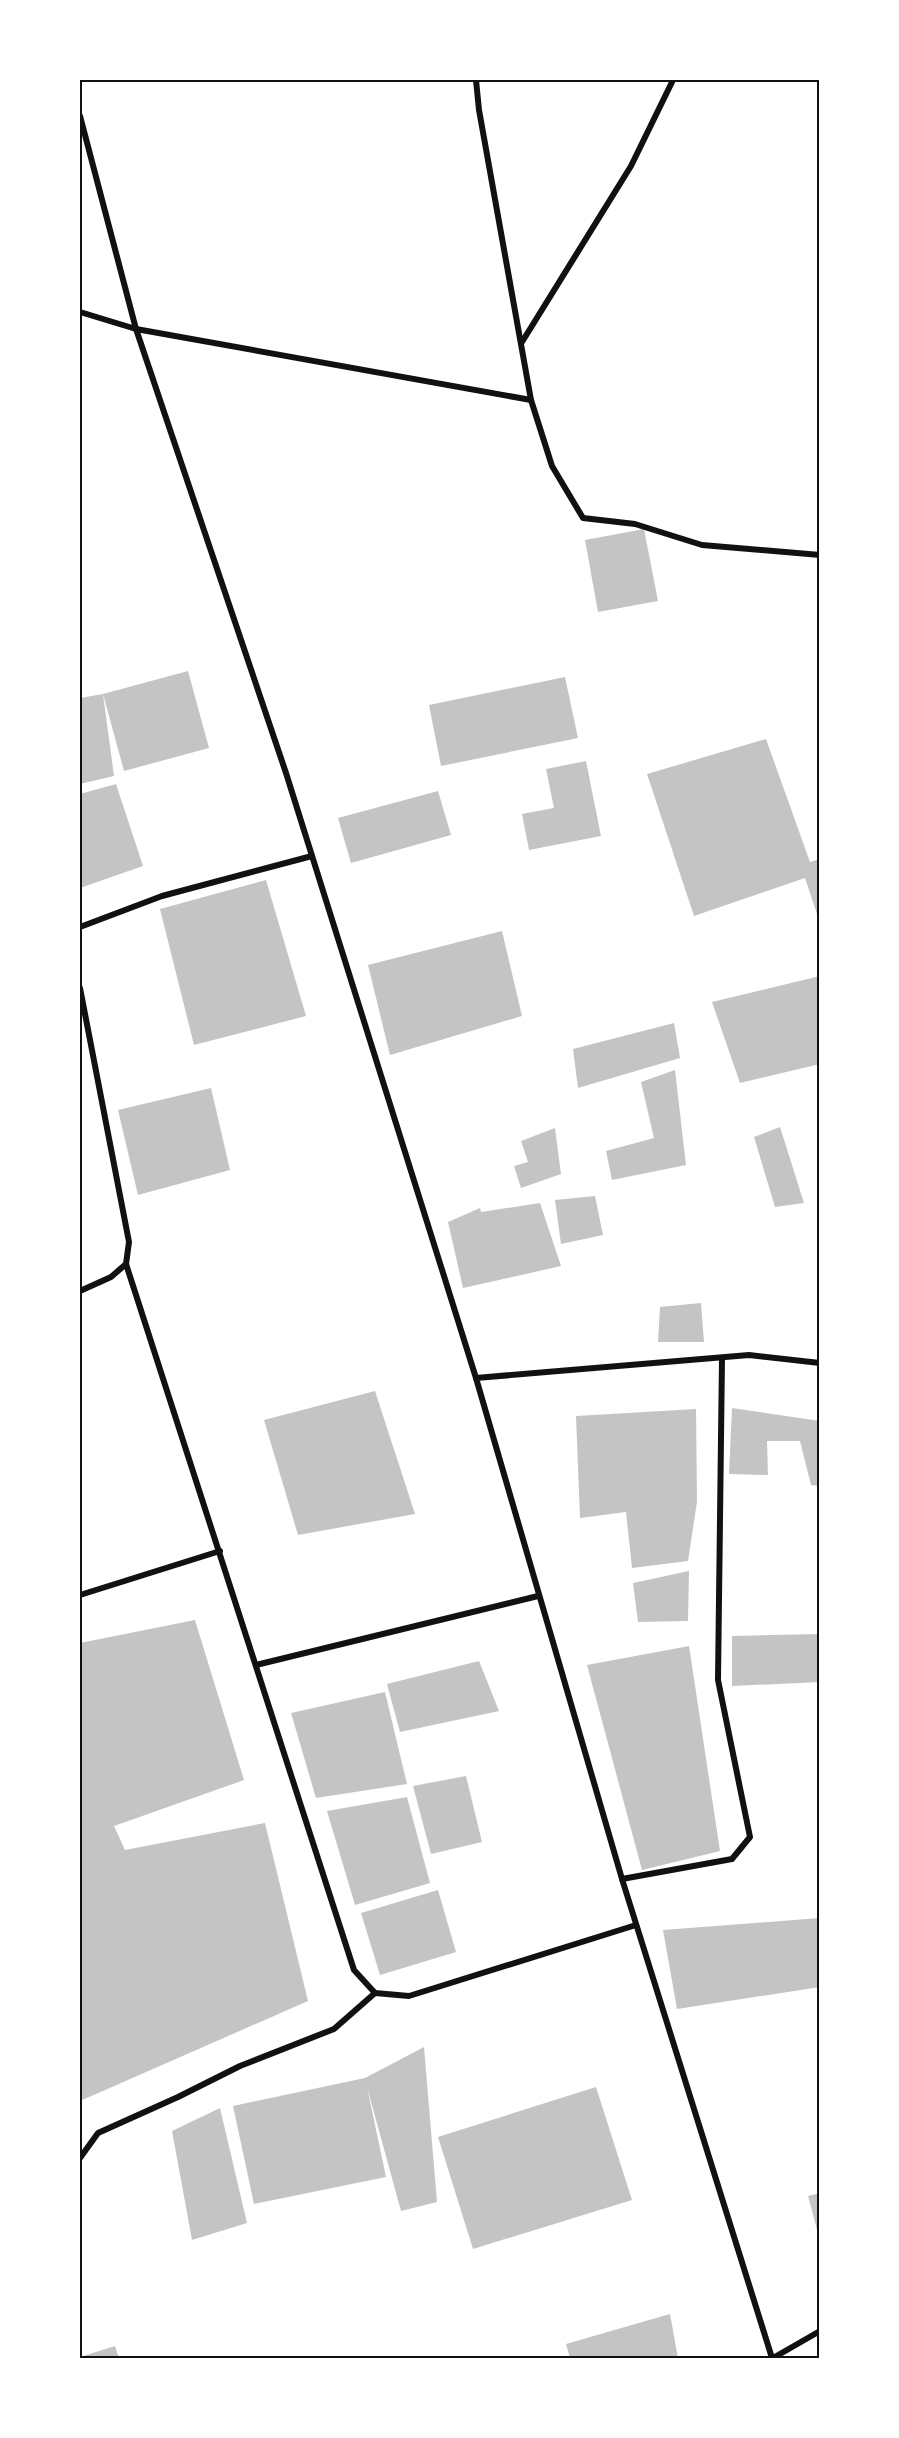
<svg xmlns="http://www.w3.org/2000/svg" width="899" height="2438" font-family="Overpass,sans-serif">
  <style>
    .building { fill: #c4c4c4 }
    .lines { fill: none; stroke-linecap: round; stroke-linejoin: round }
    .minor { stroke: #111; stroke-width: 6 }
    .neatline { fill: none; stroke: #111; stroke-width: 2 }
  </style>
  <rect width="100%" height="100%" fill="#fff"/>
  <!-- building -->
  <g class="building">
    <polygon points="644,529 658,601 598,612 585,540"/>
    <polygon points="188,671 209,748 124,771 103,694"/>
    <polygon points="565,677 578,738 441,766 429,705"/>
    <polygon points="103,694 114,776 80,784 80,698"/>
    <polygon points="766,739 810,862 820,859 820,923 805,878 694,916 647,774"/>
    <polygon points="586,761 601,836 529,850 522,814 554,808 546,769"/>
    <polygon points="116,784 143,866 80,888 80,794"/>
    <polygon points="438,791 451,835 351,863 338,818"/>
    <polygon points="266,880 306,1016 194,1045 160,909"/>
    <polygon points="502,931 522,1016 390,1055 368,965"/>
    <polygon points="820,976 820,1064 740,1083 712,1002"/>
    <polygon points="674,1023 680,1058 578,1088 573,1049"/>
    <polygon points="675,1070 686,1165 612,1180 606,1151 654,1138 641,1082"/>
    <polygon points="211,1088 230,1170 138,1195 118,1110"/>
    <polygon points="780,1127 804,1203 775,1207 754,1137"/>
    <polygon points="555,1128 561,1174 521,1188 514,1166 528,1162 521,1141"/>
    <polygon points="595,1196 603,1235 561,1244 555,1200"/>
    <polygon points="540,1203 561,1266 463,1288 448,1222 480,1208 481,1212"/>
    <polygon points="701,1303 704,1342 658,1342 660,1307"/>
    <polygon points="375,1391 415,1514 298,1535 264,1420"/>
    <polygon points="732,1408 820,1421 820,1486 811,1485 800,1441 767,1441 768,1475 729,1474"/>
    <polygon points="696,1409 697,1502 688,1561 632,1568 626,1512 580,1518 576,1416"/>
    <polygon points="689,1571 688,1621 638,1622 633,1583"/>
    <polygon points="195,1620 244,1780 114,1826 125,1850 265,1823 308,2001 80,2101 80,1643"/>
    <polygon points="820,1634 820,1682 732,1686 732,1636"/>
    <polygon points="689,1646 720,1851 642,1870 587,1665"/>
    <polygon points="479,1661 499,1711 400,1732 387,1684"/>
    <polygon points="385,1692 407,1784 316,1798 291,1713"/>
    <polygon points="466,1776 482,1842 431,1854 413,1786"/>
    <polygon points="407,1797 430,1883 355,1905 327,1811"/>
    <polygon points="438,1890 456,1952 380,1975 361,1913"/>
    <polygon points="820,1918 820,1987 677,2009 663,1930"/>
    <polygon points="424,2047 437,2202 401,2211 367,2087 386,2177 254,2204 233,2106 365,2078"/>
    <polygon points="596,2087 632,2200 473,2249 438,2137"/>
    <polygon points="220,2108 247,2223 192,2240 172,2131"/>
    <polygon points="820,2193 820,2237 819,2237 808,2196"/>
    <polygon points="670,2314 678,2358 570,2358 566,2344"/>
    <polygon points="115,2346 119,2358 80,2358 80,2357"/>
  </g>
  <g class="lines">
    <!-- minor -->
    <g class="minor">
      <polyline points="476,80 479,110 531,400 552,466 583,518 635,524 702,545 820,555"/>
      <polyline points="80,116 136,329 286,773 476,1378 622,1879 772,2358"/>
      <polyline points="80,312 136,329 531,400"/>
      <polyline points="522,342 631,166 673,80"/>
      <polyline points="80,927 162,896 312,856"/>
      <polyline points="80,988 129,1242 126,1264 354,1970 375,1993 409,1996 636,1925"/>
      <polyline points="80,1291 111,1277 126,1264"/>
      <polyline points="476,1378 749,1355 820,1363"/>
      <polyline points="80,1595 220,1551"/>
      <polyline points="256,1665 538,1596"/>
      <polyline points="622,1879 732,1859 750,1837 718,1680 722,1358"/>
      <polyline points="80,2158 98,2133 178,2097 240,2066 334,2029 375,1993"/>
      <polyline points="773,2358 820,2331"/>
    </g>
  </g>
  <!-- border -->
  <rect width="899" height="2438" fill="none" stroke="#ffffff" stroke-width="162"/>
  <rect x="81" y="81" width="737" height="2276" class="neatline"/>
</svg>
